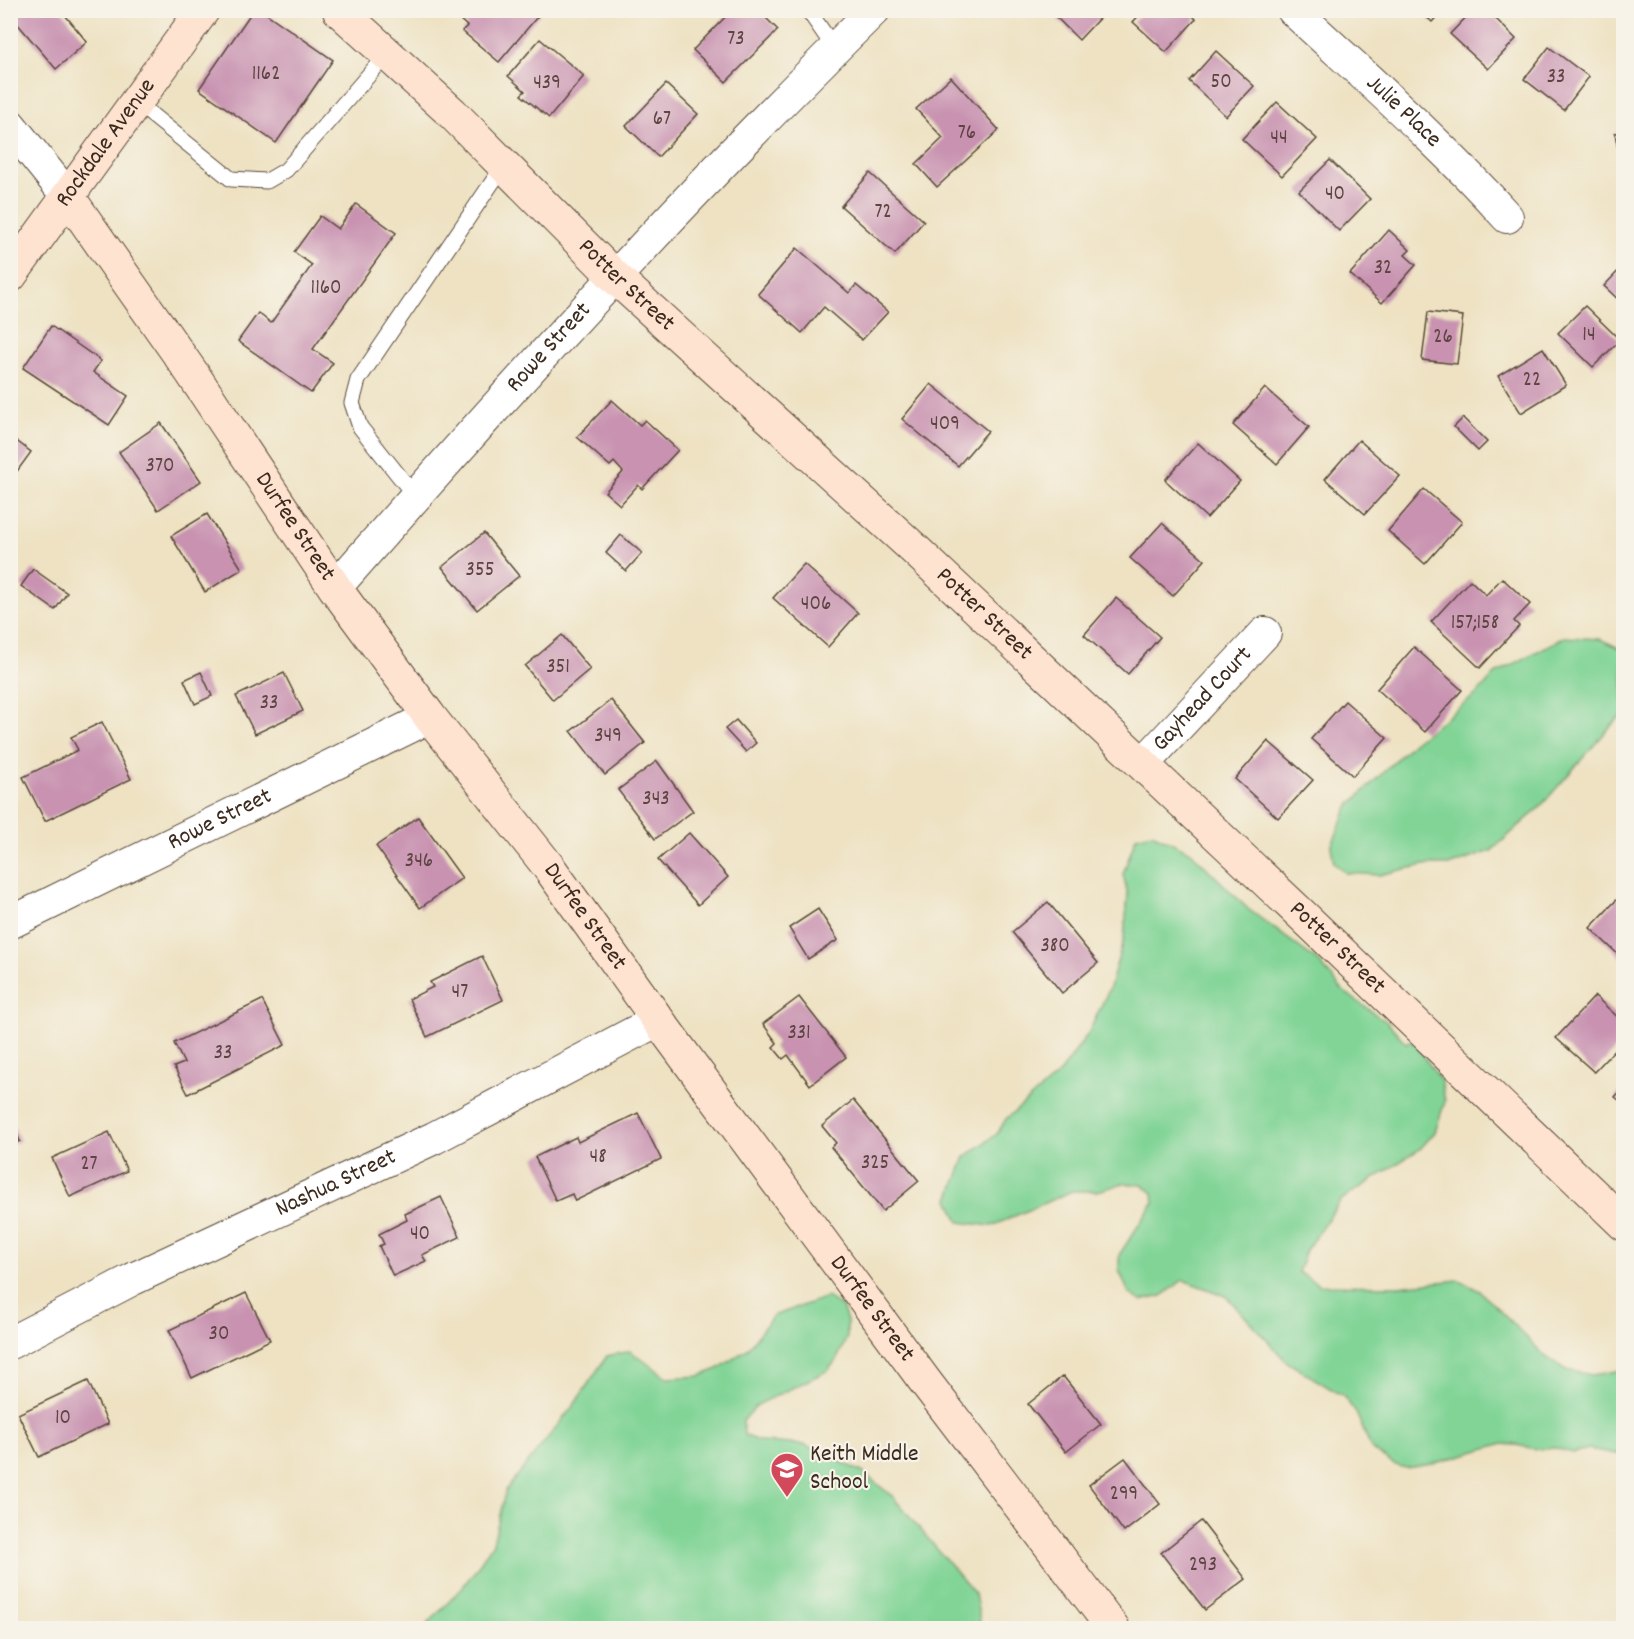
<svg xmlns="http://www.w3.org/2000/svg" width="1634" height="1639" font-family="Dekko,sans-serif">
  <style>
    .green { fill: #81d496; stroke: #5e7f5a; stroke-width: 1.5 }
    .building { fill: #c892b0 }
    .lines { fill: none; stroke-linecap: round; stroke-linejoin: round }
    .lane-casing { stroke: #564637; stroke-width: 17 }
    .street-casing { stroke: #564637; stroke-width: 34 }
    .secondary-casing { stroke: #564637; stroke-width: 35 }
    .lane { stroke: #fff; stroke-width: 15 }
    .street { stroke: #fff; stroke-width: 32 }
    .secondary { stroke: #fee3d1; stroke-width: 33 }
    .labels { text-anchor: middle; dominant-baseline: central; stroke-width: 4.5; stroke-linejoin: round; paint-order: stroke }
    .number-label { font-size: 21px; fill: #5e4442 }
    .street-label { font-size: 24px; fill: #3b2a1e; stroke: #f7f3e8 }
    .poi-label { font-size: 24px; fill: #3b2a1e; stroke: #f7f3e8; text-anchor: start }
  </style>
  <rect width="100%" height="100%" fill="#f7f3e8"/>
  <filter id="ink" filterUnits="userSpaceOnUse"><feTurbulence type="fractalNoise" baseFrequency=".0167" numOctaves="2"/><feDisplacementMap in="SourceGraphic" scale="12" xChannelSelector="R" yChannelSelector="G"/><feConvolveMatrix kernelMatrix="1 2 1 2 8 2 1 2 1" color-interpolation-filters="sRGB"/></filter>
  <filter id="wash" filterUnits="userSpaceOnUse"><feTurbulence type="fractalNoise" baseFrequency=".008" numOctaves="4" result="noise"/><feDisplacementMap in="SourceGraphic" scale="24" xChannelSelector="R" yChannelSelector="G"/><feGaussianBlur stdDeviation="1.35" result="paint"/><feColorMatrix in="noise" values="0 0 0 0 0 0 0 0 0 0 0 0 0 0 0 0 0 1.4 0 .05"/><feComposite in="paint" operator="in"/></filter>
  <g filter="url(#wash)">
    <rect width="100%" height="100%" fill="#eee2c3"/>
    <!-- green -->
    <g class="green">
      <polygon points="1564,637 1600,639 1623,650 1623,716 1617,719 1539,808 1491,851 1451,865 1424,865 1379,875 1346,873 1334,863 1331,847 1348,807 1413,743 1478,693 1495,674"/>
      <polygon points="1152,833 1191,852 1248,909 1319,962 1343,991 1388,1023 1406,1043 1410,1041 1418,1048 1441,1081 1445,1101 1435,1132 1420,1149 1341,1200 1306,1250 1298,1272 1320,1285 1397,1286 1459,1280 1480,1291 1546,1357 1566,1370 1592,1375 1623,1370 1623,1455 1589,1449 1572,1453 1552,1447 1541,1450 1516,1445 1500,1444 1432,1464 1406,1468 1393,1464 1372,1450 1356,1413 1343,1396 1287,1362 1226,1296 1183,1280 1162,1296 1141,1301 1129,1293 1119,1270 1119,1255 1154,1202 1153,1193 1142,1185 1124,1183 1098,1191 1072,1191 992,1226 959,1222 949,1199 965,1157 997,1134 1006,1119 1061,1072 1089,1032 1110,987 1124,938 1128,895 1123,874 1136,837"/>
      <polygon points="827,1297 842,1307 847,1321 847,1337 836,1361 827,1371 757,1405 743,1421 744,1435 762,1442 805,1445 862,1472 892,1496 975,1594 980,1621 975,1628 424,1628 461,1589 477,1568 493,1543 506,1490 574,1405 607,1356 630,1351 668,1378 699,1376 718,1369 747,1349 773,1316"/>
    </g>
    <g id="blocks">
      <!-- building -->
      <g class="building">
        <polygon points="10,10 61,10 87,42 56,69 10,15"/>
        <polygon points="253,10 261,10 333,60 276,143 199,89"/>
        <polygon points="449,10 543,10 499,62 462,31 467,26"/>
        <polygon points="732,10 758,10 778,30 726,82 693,50"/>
        <polygon points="1049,10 1107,10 1079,40"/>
        <polygon points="1144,10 1187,10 1196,19 1166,52 1133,22"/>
        <polygon points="1419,10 1443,10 1432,22"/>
        <polygon points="1473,10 1487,10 1516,39 1488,69 1450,34"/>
        <polygon points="540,39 584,76 549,118 521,95 525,91 508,76"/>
        <polygon points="1549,47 1589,77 1564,110 1524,79"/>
        <polygon points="1216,51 1254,86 1226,116 1189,81"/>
        <polygon points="951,77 999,130 937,187 916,164 943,138 916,109"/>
        <polygon points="666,84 698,114 658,157 626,126"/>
        <polygon points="1277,102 1317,139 1282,176 1242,139"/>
        <polygon points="1624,132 1624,166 1621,167 1615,133"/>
        <polygon points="1330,160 1370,199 1339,231 1299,191"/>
        <polygon points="870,173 924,221 895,254 841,206"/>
        <polygon points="356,204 396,233 313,349 333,363 311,393 238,341 258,313 271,323 312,265 294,252 320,216 338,229"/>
        <polygon points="1389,230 1410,250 1405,255 1416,265 1382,303 1350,274"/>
        <polygon points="797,248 849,293 856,285 888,312 862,340 824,307 802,333 758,294"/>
        <polygon points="1624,265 1624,305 1604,286"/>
        <polygon points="1585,306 1620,340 1593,367 1558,333"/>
        <polygon points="1428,312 1463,316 1457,364 1422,360"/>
        <polygon points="51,326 101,361 93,372 128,396 109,425 23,368"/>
        <polygon points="1543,348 1566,385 1521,413 1498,376"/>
        <polygon points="931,384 988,431 958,466 902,419"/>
        <polygon points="1265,388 1309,427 1277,464 1233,425"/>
        <polygon points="612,400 640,425 645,420 678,450 642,489 638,485 620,505 605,492 623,472 614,462 610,466 577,437"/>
        <polygon points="1463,418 1487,442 1478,451 1454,427"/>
        <polygon points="161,423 201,481 158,510 119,452"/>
        <polygon points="10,436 31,452 10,481"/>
        <polygon points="1359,440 1400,476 1365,514 1325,479"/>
        <polygon points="1198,443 1240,481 1207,518 1165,480"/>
        <polygon points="1424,489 1462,522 1425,564 1388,531"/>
        <polygon points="207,514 242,569 205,592 171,536"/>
        <polygon points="1162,523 1205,560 1173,596 1130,558"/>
        <polygon points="484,533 519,576 477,610 442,567"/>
        <polygon points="621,535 642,553 626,571 606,553"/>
        <polygon points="804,564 858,613 828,647 773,598"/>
        <polygon points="33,569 67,593 55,610 21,586"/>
        <polygon points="1502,578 1530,604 1514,621 1519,626 1480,668 1431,622 1470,580 1486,595"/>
        <polygon points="1116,598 1160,637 1128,674 1084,635"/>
        <polygon points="562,635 590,669 553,700 525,666"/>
        <polygon points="1414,647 1462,690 1425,732 1377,689"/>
        <polygon points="201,672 212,696 195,704 184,680"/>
        <polygon points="284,673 303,711 255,734 236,696"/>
        <polygon points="611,700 645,743 605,775 571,731"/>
        <polygon points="1345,701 1387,738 1353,776 1311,739"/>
        <polygon points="736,720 756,743 746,752 725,729"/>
        <polygon points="102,722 131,779 45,821 23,777 78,750 71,737"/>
        <polygon points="1268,741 1313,780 1278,818 1235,779"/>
        <polygon points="657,761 693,811 655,839 618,790"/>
        <polygon points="418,817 462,878 420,908 376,846"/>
        <polygon points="689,833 728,877 698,905 658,860"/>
        <polygon points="1624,892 1624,960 1590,928"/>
        <polygon points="1048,902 1098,963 1062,993 1012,932"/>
        <polygon points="818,909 838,940 808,959 789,928"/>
        <polygon points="482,956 503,1000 427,1037 409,999 433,987 430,982"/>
        <polygon points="1595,996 1624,1023 1624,1040 1594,1072 1556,1038"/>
        <polygon points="799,997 846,1057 810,1085 788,1055 783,1059 773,1047 777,1043 763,1024"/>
        <polygon points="262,1000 285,1045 188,1094 174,1067 184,1063 174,1043"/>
        <polygon points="1624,1087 1624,1104 1615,1097"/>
        <polygon points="853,1100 919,1181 883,1211 831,1147 836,1143 822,1126"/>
        <polygon points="638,1113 661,1159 575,1201 572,1194 556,1201 535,1157 576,1137 578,1142"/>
        <polygon points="12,1122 20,1141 10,1145 10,1123"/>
        <polygon points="109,1132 127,1171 70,1197 52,1158"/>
        <polygon points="441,1197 460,1237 422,1255 426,1261 393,1276 379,1246 384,1244 379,1234 407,1220 405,1214"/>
        <polygon points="246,1293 270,1340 192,1378 169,1330"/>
        <polygon points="1063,1376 1101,1424 1066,1452 1028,1404"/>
        <polygon points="88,1381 108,1424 39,1457 18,1414"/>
        <polygon points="1125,1458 1160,1504 1124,1532 1089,1485"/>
        <polygon points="1201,1521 1246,1579 1205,1610 1161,1553"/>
      </g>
    </g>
  </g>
  <g filter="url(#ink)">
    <use href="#blocks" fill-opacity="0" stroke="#564637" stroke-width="1.5"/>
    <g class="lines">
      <defs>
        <g id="lane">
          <polyline points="808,10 835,49"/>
          <polyline points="137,103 231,179 267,181 286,170 387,54"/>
          <polyline points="415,496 360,427 352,403 358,380 504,165"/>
        </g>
        <g id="street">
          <path id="s1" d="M1293,10C1366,78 1441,143 1507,217"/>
          <polyline points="10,125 69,198"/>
          <path id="s2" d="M335,588C508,390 686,195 874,10"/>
          <path id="s3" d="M1143,764L1265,633"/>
          <path id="s4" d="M10,923L430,717"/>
          <path id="s5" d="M10,1343L133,1279L434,1138L658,1020"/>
        </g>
        <g id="secondary">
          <path id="s6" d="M339,10L452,113L616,278L910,545L1301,914L1624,1224"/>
          <path id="s7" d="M69,198L192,373L335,588L430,717L548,866L658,1020L924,1380L1113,1628"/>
          <path id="s8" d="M10,276L203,10"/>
        </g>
      </defs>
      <!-- lane casing -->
      <use href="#lane" class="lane-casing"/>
      <!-- street casing -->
      <use href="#street" class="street-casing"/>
      <!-- secondary casing -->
      <use href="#secondary" class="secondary-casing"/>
      <!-- lane -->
      <use href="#lane" class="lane"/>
      <!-- street -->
      <use href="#street" class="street"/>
      <!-- secondary -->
      <use href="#secondary" class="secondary"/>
    </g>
  </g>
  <!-- icons -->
  <defs>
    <symbol id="school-pin" viewBox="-11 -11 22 30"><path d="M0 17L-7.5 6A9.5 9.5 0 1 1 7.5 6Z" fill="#d1495b" stroke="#f7f3e8"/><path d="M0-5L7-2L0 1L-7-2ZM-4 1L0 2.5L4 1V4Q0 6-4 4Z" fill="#fff"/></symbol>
  </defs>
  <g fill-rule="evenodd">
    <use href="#school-pin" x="768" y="1450" width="38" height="52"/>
  </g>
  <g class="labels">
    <!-- number labels -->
    <g class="number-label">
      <text x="736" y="40">73</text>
      <text x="266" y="75">1162</text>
      <text x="1556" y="78">33</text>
      <text x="1221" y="83">50</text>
      <text x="547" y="84">439</text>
      <text x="662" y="120">67</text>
      <text x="967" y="134">76</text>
      <text x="1279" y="139">44</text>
      <text x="1335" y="195">40</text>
      <text x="883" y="213">72</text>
      <text x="1383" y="269">32</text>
      <text x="326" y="289">1160</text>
      <text x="1589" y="336">14</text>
      <text x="1443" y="338">26</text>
      <text x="1532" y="381">22</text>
      <text x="945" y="425">409</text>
      <text x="160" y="467">370</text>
      <text x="480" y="571">355</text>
      <text x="816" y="605">406</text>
      <text x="1475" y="624">157;158</text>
      <text x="558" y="668">351</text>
      <text x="269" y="704">33</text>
      <text x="608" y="737">349</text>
      <text x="656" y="800">343</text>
      <text x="419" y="862">346</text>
      <text x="1055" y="947">380</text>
      <text x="460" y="993">47</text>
      <text x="799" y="1034">331</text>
      <text x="223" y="1054">33</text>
      <text x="598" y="1158">48</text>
      <text x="875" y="1164">325</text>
      <text x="89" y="1165">27</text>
      <text x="420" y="1235">40</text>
      <text x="219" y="1335">30</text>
      <text x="63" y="1419">10</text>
      <text x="1124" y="1495">299</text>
      <text x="1203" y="1566">293</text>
    </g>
    <!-- street labels -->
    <g class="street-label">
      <text stroke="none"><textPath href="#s1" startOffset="150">Julie Place</textPath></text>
      <text stroke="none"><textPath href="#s8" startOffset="164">Rockdale Avenue</textPath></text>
      <text stroke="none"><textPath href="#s6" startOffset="398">Potter Street</textPath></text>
      <text stroke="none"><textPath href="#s2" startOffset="322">Rowe Street</textPath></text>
      <text stroke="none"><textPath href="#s7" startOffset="399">Durfee Street</textPath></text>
      <text stroke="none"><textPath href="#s6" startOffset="884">Potter Street</textPath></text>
      <text stroke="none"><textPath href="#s3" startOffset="88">Gayhead Court</textPath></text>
      <text stroke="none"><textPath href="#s4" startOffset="234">Rowe Street</textPath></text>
      <text stroke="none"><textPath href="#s7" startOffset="885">Durfee Street</textPath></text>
      <text stroke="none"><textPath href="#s6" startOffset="1370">Potter Street</textPath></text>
      <text stroke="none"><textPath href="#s5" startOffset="363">Nashua Street</textPath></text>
      <text stroke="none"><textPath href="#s7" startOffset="1371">Durfee Street</textPath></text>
    </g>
    <!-- poi labels -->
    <g class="poi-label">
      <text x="810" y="1455">Keith Middle<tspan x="810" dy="28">School</tspan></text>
    </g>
  </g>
  <!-- margin -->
  <rect width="1634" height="1639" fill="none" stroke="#f7f3e8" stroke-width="36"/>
</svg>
